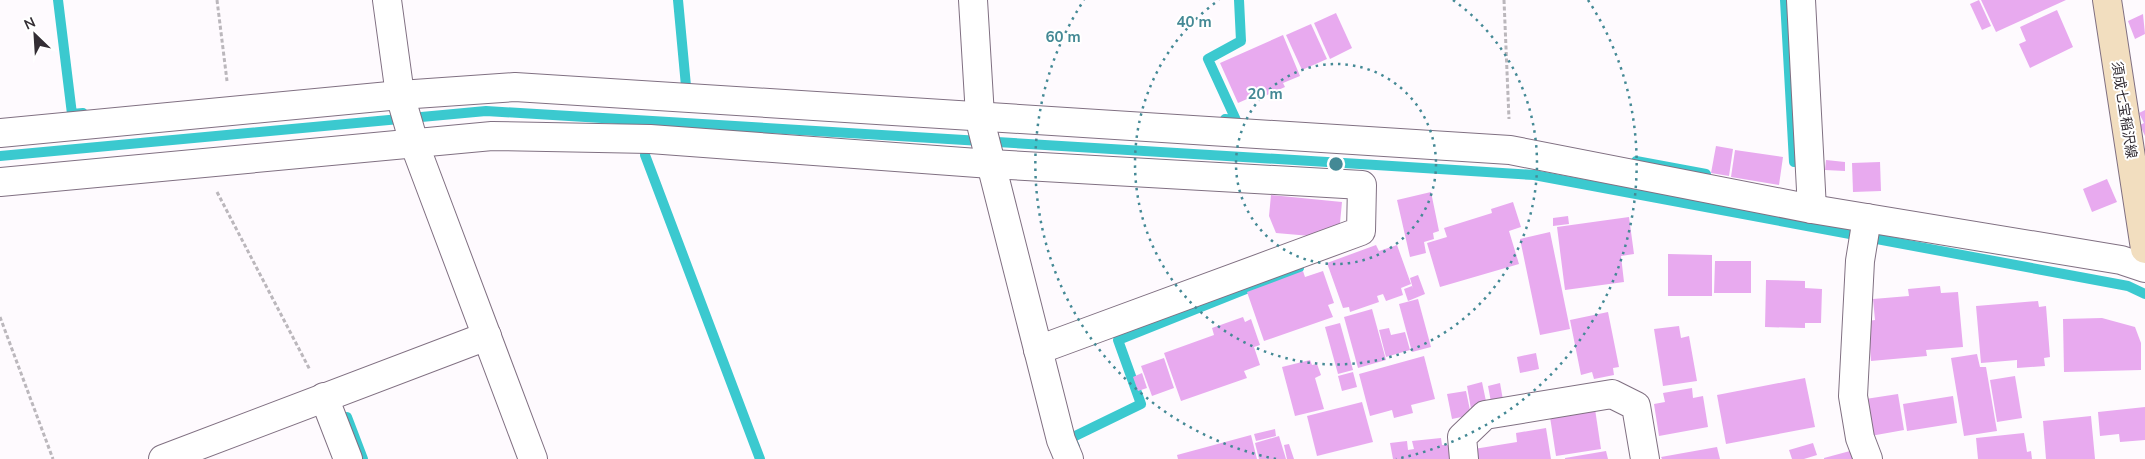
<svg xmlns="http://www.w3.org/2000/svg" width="2145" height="459" font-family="'Nunito Sans','Noto Sans JP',sans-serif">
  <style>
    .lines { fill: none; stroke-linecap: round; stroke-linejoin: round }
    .stream { stroke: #3bc9cf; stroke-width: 10 }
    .building { fill: #e8aaef }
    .street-casing { stroke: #807082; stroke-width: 30 }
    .secondary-casing { stroke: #807082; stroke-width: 30 }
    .path { stroke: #bbb7bc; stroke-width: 3; stroke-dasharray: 4 2.5; stroke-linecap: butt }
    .street { stroke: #fff; stroke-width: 28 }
    .secondary { stroke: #f2debf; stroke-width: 28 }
    .ring { fill: none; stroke: #448995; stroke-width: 2.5; stroke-dasharray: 2.5 5 }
    .labels { text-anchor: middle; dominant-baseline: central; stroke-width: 4; stroke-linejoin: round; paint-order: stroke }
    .street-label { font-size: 14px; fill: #332d34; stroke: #fff }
    .centre { fill: #448995; stroke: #fff; stroke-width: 2.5 }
    .ring-label { font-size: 15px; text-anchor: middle; font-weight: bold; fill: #448995; stroke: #fff; stroke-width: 4; stroke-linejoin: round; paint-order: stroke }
  </style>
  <rect width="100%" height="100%" fill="#fefafe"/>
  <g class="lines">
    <!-- stream -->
    <g class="stream">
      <polyline points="58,0 72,114 83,113"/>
      <polyline points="678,0 686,86"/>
      <polyline points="1785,0 1794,162"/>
      <polyline points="1225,119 1236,120 1208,59 1241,41 1239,0"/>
      <polyline points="645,155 760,459"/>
      <polyline points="0,156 486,111 1376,165 1534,175 2128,286 2145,294"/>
      <polyline points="1636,161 1706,174"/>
      <polyline points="347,417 363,459"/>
      <polyline points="1075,447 1071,438 1141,404 1118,340 1299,268"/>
    </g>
  </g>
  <!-- building -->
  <g class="building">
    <polygon points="1979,0 1991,26 1982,30 1970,4"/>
    <polygon points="1981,0 2066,0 1996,32"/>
    <polygon points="2057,10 2073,47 2030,68 2019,44 2026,41 2020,27"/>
    <polygon points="1336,13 1352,48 1330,59 1314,23"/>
    <polygon points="2143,14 2145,34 2135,39 2128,21"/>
    <polygon points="1311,24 1327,59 1302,70 1286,35"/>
    <polygon points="1283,35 1300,76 1283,83 1285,87 1265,96 1263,92 1238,103 1220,63"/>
    <polygon points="2145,110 2145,136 2140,125 2144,123 2139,113"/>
    <polygon points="1716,146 1733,149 1729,176 1711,173"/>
    <polygon points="1735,150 1783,157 1779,185 1731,177"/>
    <polygon points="1826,160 1845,162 1845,171 1825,170"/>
    <polygon points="1880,162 1881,191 1853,192 1852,163"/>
    <polygon points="2107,179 2117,202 2092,212 2083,189"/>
    <polygon points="1431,192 1439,231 1433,233 1434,239 1424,242 1426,253 1410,257 1397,200"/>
    <polygon points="1271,195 1342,202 1340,223 1322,237 1276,233 1269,216"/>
    <polygon points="1513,202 1521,227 1509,231 1519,264 1440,287 1427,243 1447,237 1444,228 1492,213 1491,209"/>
    <polygon points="1568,216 1569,224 1553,226 1553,218"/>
    <polygon points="1629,217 1634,254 1621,256 1624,282 1565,290 1557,227"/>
    <polygon points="1550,232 1570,329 1540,335 1520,239"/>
    <polygon points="1376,245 1379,251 1397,245 1411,284 1401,288 1403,295 1386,301 1383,294 1377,296 1379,302 1350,312 1349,307 1343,308 1327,263"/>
    <polygon points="1668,254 1712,255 1712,296 1668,296"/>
    <polygon points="1715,261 1751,261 1751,293 1714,293"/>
    <polygon points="1303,271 1305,277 1323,271 1334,303 1328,305 1333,317 1264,341 1247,292"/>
    <polygon points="1418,275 1425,294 1408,301 1404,289 1412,286 1413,289 1410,278"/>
    <polygon points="1766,280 1805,281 1805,288 1822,289 1821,323 1805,323 1805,328 1765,327"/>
    <polygon points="1940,286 1941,293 1958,292 1963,347 1926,350 1927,356 1871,361 1868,321 1875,320 1873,299 1909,296 1908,289"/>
    <polygon points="1418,299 1431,347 1412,352 1399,304"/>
    <polygon points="2038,301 2039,307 2046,306 2050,357 2044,358 2045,366 2017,368 2017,360 1981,363 1976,306"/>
    <polygon points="1372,309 1386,360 1358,368 1344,317"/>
    <polygon points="1608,312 1619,367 1613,368 1614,375 1594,379 1592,372 1581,375 1570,320"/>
    <polygon points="1243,317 1245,322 1251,319 1260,345 1254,347 1260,365 1244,371 1247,378 1181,401 1164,353 1214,335 1212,328"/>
    <polygon points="2102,318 2135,327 2141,343 2141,370 2064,372 2063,319"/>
    <polygon points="1340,323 1353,370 1338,374 1325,327"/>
    <polygon points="1679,326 1681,338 1689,336 1697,381 1663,386 1654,329"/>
    <polygon points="1389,328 1391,335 1405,332 1410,350 1386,357 1379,330"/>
    <polygon points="1536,353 1539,369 1520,373 1517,357"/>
    <polygon points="1977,354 1980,367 1986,367 1997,431 1964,436 1951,358"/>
    <polygon points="1424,356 1435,399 1411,405 1413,413 1394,418 1392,410 1370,416 1359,374"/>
    <polygon points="1164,358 1174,388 1152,396 1141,366"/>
    <polygon points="1310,360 1312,365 1317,364 1321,375 1315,378 1324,409 1295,416 1282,367"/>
    <polygon points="1353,372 1357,387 1342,391 1338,376"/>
    <polygon points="1142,373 1147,388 1138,391 1133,377"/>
    <polygon points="2015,376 2022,418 1997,422 1990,380"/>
    <polygon points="1805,378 1815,427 1726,444 1717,395"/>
    <polygon points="1482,382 1487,406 1471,409 1467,386"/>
    <polygon points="1500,383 1503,400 1491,402 1488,386"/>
    <polygon points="1692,388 1693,398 1703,396 1708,427 1659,436 1654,404 1665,402 1663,393"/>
    <polygon points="1466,391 1471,415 1452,419 1447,394"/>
    <polygon points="1898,394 1904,430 1865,437 1859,400"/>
    <polygon points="1953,396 1957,423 1907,431 1903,404"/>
    <polygon points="1362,402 1373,442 1317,456 1307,416"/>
    <polygon points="2145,407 2145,440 2120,442 2119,434 2100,436 2098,412"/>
    <polygon points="1595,409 1601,449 1556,456 1550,417"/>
    <polygon points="2091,416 2095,459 2046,459 2043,421"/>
    <polygon points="1546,428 1551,459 1470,459 1468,450 1517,442 1516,433"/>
    <polygon points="1275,429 1276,436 1256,441 1254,434"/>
    <polygon points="2024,433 2027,452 2031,451 2032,459 1978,459 1976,438"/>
    <polygon points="1251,435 1257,459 1178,459 1177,455"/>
    <polygon points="1279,436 1286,459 1259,459 1255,443"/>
    <polygon points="1441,438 1442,445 1448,445 1450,459 1393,459 1390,443 1407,441 1408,450 1414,449 1412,441"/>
    <polygon points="1813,443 1817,455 1804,459 1792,459 1789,450"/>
    <polygon points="1289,444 1294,459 1287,459 1284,445"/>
    <polygon points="1717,447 1720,459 1662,459 1661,457"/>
    <polygon points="1606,451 1608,459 1565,459 1565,458"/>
    <polygon points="1850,451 1853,459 1824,459 1824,458"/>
  </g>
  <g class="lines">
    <defs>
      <g id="street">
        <polyline points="387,0 400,95 414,143 533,459"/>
        <polyline points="973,0 980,116 982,128 1061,440 1069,459"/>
        <polyline points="1801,0 1812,209"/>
        <polyline points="0,133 400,95 515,87 1510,150 1812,209 2121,260 2145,268"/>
        <polyline points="0,182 492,136 650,139 991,164 1362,185 1361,231 1038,350"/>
        <polyline points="1867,218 1860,261 1853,396 1860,438 1868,459"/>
        <polyline points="324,397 348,459"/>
        <polyline points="163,459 487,336"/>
        <polyline points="1464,459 1462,437 1485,415 1612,394 1636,406 1645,459"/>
      </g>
      <polyline id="secondary" points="2107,0 2145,249"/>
    </defs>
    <!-- street casing -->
    <use href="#street" class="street-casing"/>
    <!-- secondary casing -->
    <use href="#secondary" class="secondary-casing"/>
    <!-- path -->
    <g class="path">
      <polyline points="217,0 227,81"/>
      <polyline points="1504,0 1509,119"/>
      <polyline points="217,192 310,370"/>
      <polyline points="0,317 53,459"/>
    </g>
    <!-- street -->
    <use href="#street" class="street"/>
    <!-- secondary -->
    <use href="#secondary" class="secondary"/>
  </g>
  <!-- distance rings -->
  <g class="ring">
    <circle cx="1336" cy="164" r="100"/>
    <path d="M1453 0A201 201 0 1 1 1219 0"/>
    <path d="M1276 459A301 301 0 0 1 1084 0M1588 0A301 301 0 0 1 1396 459"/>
  </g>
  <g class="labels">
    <!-- street labels -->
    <g class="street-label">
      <text transform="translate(2124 110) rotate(81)">須成七宝稲沢線</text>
    </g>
  </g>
  <circle cx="1336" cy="164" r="8" class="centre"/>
  <g class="ring-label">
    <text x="1194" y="27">40 m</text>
    <text x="1063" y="42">60 m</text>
    <text x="1265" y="99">20 m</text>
  </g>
  <!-- north arrow -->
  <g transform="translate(35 35) rotate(335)" stroke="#ffffff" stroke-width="4" paint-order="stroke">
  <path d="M0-4L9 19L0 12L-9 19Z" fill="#332d34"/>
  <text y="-8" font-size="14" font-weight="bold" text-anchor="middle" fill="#332d34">N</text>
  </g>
</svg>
